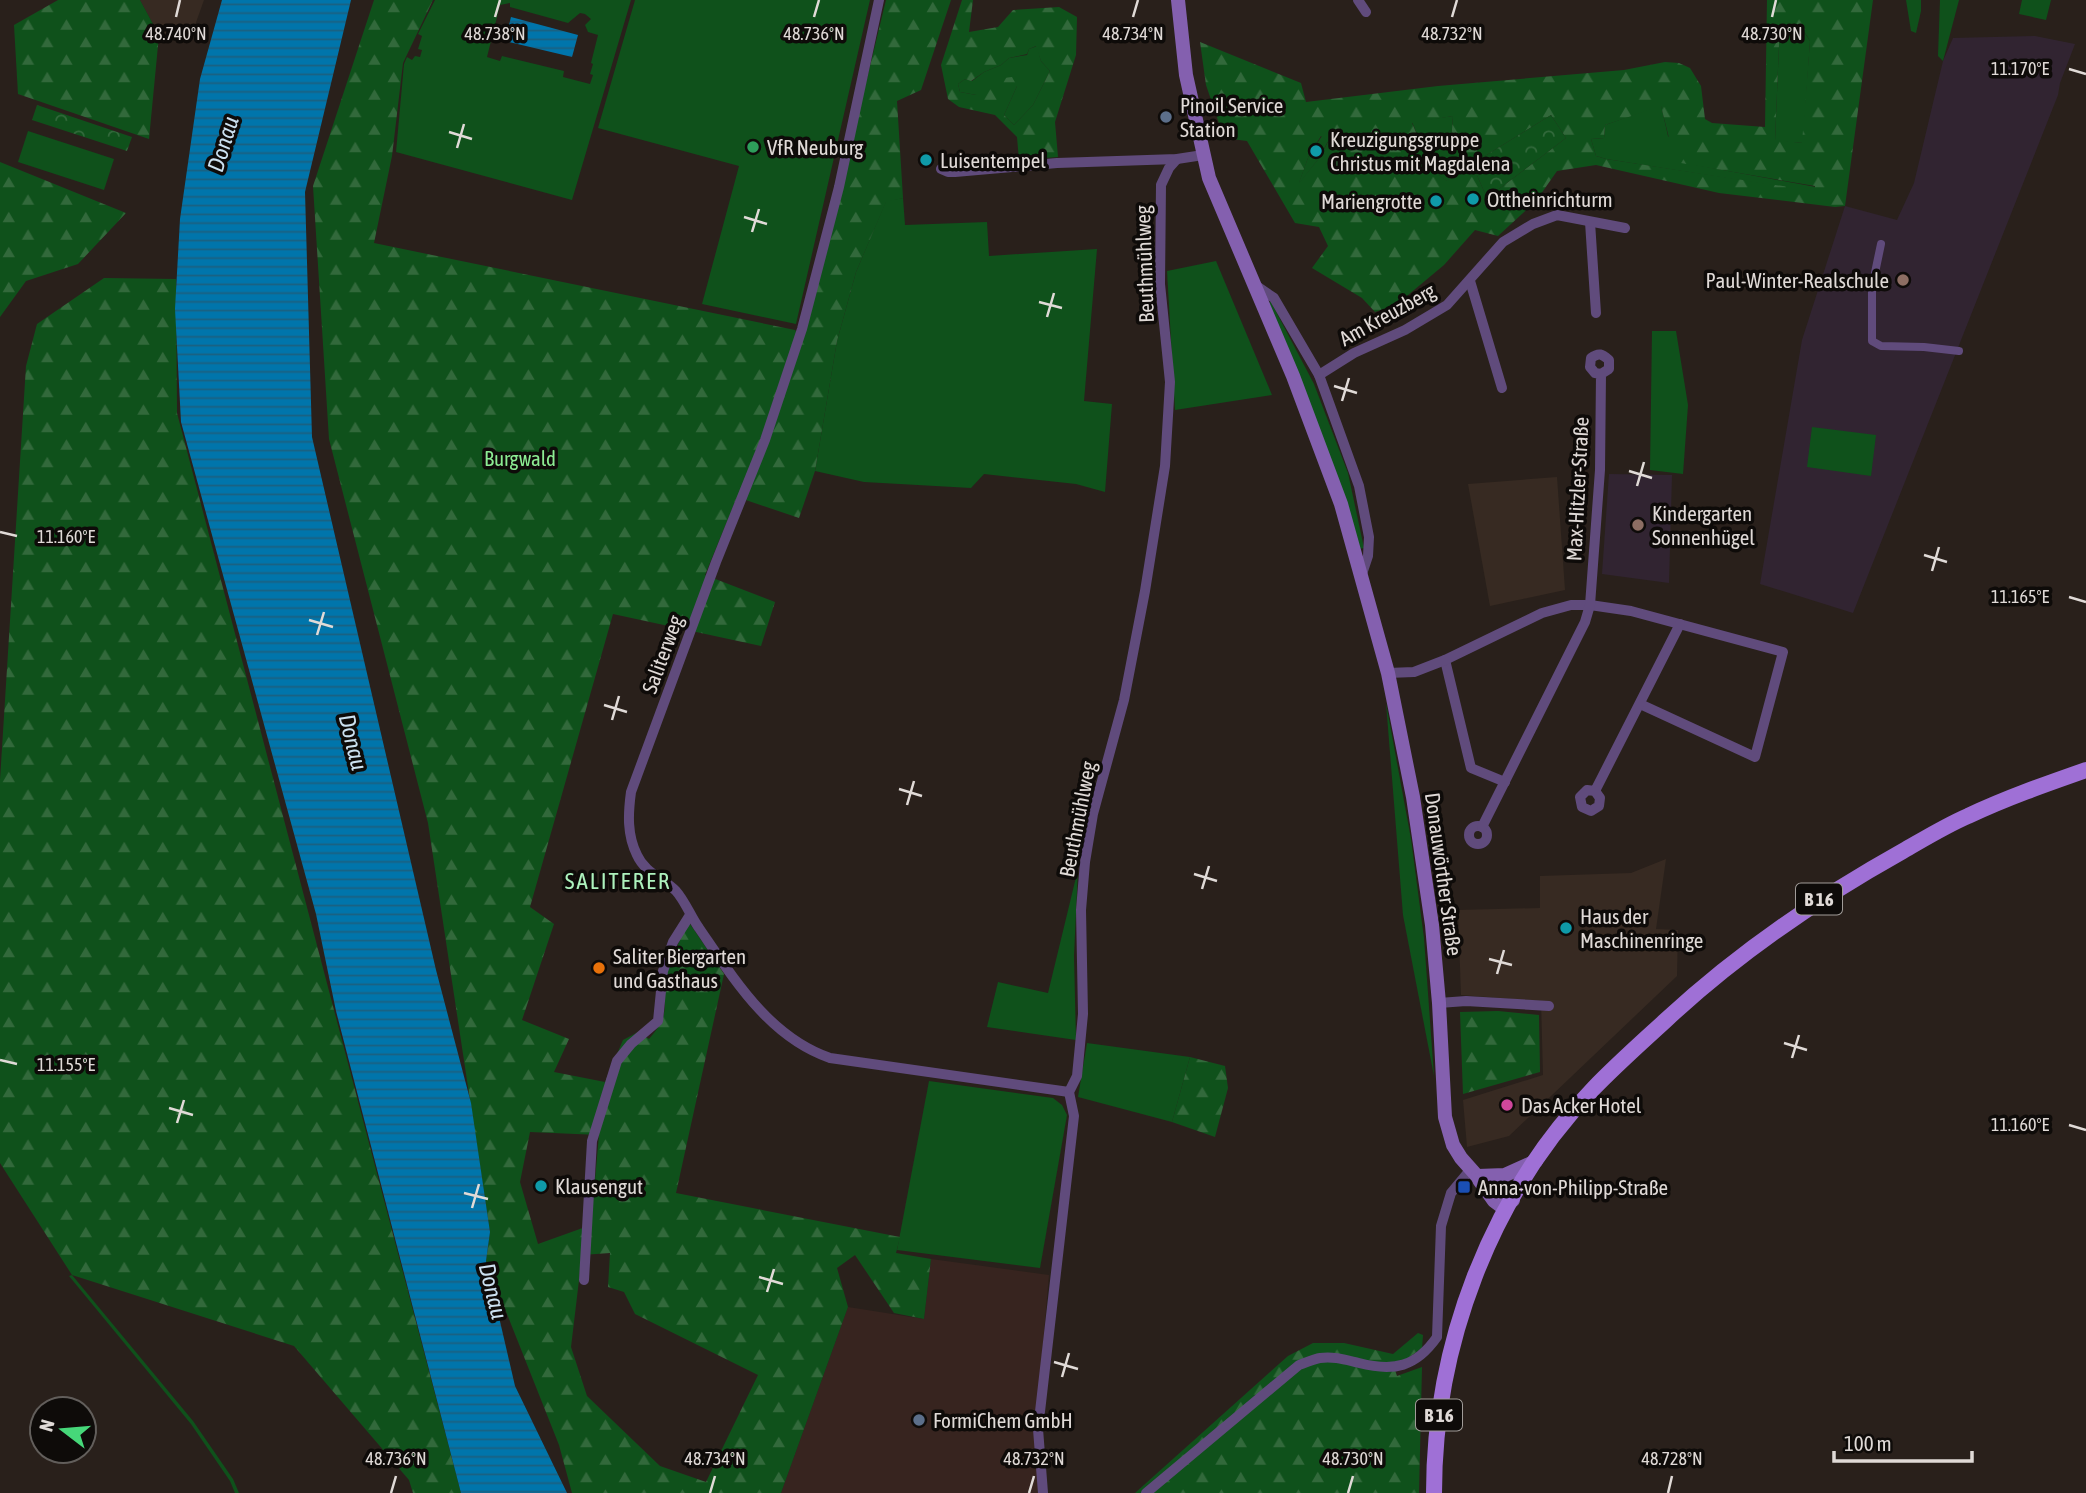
<svg xmlns="http://www.w3.org/2000/svg" width="2086" height="1493" font-family="'Asap Condensed',sans-serif">
  <style>
    .commercial { fill: #37241f }
    .built { fill: #372a22 }
    .education { fill: #312431 }
    .grass { fill: #0f511b; fill-rule: evenodd }
    .forest { fill: url(#forest-firs); fill-rule: evenodd }
    .park { fill: url(#park-crowns) }
    .water { fill: url(#water-rules) }
    .lines { fill: none; stroke-linecap: round; stroke-linejoin: round }
    .pedestrian { stroke: #604b7c; stroke-width: 8 }
    .minor { stroke: #604b7c; stroke-width: 10 }
    .secondary { stroke: #8460af; stroke-width: 14 }
    .primary { stroke: #9f70d6; stroke-width: 16 }
    .ticks { fill: none; stroke: #e0dad7; stroke-width: 2.5 }
    .service-dot { fill: #5c6f8a; stroke: #0e0b09; stroke-width: 2.5 }
    .leisure-dot { fill: #2e9e5b; stroke: #0e0b09; stroke-width: 2.5 }
    .culture-dot { fill: #0f9aa8; stroke: #0e0b09; stroke-width: 2.5 }
    .education-dot { fill: #8d6e63; stroke: #0e0b09; stroke-width: 2.5 }
    .food-dot { fill: #e8710a; stroke: #0e0b09; stroke-width: 2.5 }
    .hotel-dot { fill: #d1479c; stroke: #0e0b09; stroke-width: 2.5 }
    .transit-dot { fill: #1a4fb4; stroke: #0e0b09; stroke-width: 2.5 }
    .labels { text-anchor: middle; dominant-baseline: central; stroke-width: 7; stroke-linejoin: round; paint-order: stroke }
    .shield { fill: #0e0b09; stroke: #a19c99; stroke-width: 2 }
    .shield-label { font-size: 19px; font-weight: bold; fill: #e0dad7 }
    .poi-label { font-size: 21px; fill: #e0dad7; stroke: #0e0b09; text-anchor: start }
    .street-label { font-size: 21px; fill: #e0dad7; stroke: #0e0b09 }
    .park-label { font-size: 21px; fill: #8cec93; stroke: #0e0b09 }
    .water-label { font-size: 23px; font-style: italic; fill: #cce1f0; stroke: #0e0b09 }
    .neighbourhood-label { font-size: 23px; letter-spacing: 2px; fill: #adf2bd; stroke: #0e0b09 }
    .ticks-label { font-size: 18px; text-anchor: middle; fill: #e0dad7; stroke: #0e0b09; stroke-width: 7; stroke-linejoin: round; paint-order: stroke }
  </style>
  <defs>
    <pattern id="forest-firs" width="22" height="20" patternUnits="userSpaceOnUse" patternTransform="scale(1.75)"><rect width="22" height="20" fill="#0f511b"/><path d="M5 1l3.5 6h-7zM16 11l3.5 6h-7z" fill="#32693b"/></pattern>
    <pattern id="park-crowns" width="20" height="18" patternUnits="userSpaceOnUse" patternTransform="scale(1.75)"><rect width="20" height="18" fill="#0f511b"/><path d="M2 6a3 3 0 1 1 6 0M12 15a3 3 0 1 1 6 0" fill="none" stroke="#32693b"/></pattern>
    <pattern id="water-rules" width="6" height="5" patternUnits="userSpaceOnUse" patternTransform="scale(1.75)"><rect width="6" height="5" fill="#0075ab"/><path d="M0 2.5h6" fill="none" stroke="#1b6080"/></pattern>
  </defs>
  <rect width="100%" height="100%" fill="#29201b"/>
  <!-- commercial -->
  <polygon class="commercial" points="931,1259 1049,1275 1035,1436 1042,1493 781,1493 848,1307 924,1319"/>
  <!-- built -->
  <g class="built">
    <polygon points="140,0 204,0 189,42 159,35"/>
    <polygon points="1557,477 1565,590 1490,606 1468,484"/>
    <polygon points="1666,859 1656,929 1678,930 1677,976 1509,1136 1467,1147 1463,1100 1543,1075 1541,1001 1461,995 1458,910 1540,908 1540,876 1631,873"/>
  </g>
  <!-- education -->
  <g class="education">
    <polygon points="2035,36 2075,44 2060,83 2058,95 1853,613 1760,584 1802,340 1845,206 1897,220 1914,183 1943,61 1953,38"/>
    <polygon points="1609,474 1672,475 1669,583 1602,574"/>
  </g>
  <!-- grass -->
  <g class="grass">
    <path d="M435,0H631L572,200L396,152L404,64L407,57L412,60L415,56L420,57L422,50L418,49L422,36L418,34ZM510,3V7L568,23L580,13L585,14L591,19L585,25L588,32L598,35L591,63L593,64L590,74L593,75L590,84L563,77L564,71L502,56L500,61L487,57L500,5Z"/>
    <polygon points="635,0 870,0 796,324 702,304 739,166 598,128"/>
    <polygon points="1906,0 1921,0 1921,11 1916,33 1911,31"/>
    <polygon points="1940,0 1959,0 1943,61 1938,56"/>
    <polygon points="2022,0 2051,0 2046,20 2019,14"/>
    <path d="M1780,20C1794,23 1803,28 1810,41L1803,143L1775,141Z"/>
    <polygon points="1037,46 1041,61 1050,71 1033,105 1014,125 1004,115 1017,86 976,95 960,92 958,84 965,79 972,81 984,72 1001,65 1009,58 1027,55 1029,49"/>
    <polygon points="1661,105 1668,136 1696,165 1816,187 1815,192 1606,159 1596,156 1591,139 1604,138 1605,125"/>
    <polygon points="1453,116 1448,182 1432,170 1412,122"/>
    <polygon points="28,131 114,159 104,190 18,162"/>
    <polygon points="1322,136 1328,141 1320,157 1298,185 1309,155"/>
    <polygon points="903,198 905,225 987,222 989,256 1097,249 1084,401 1112,404 1105,492 1076,484 984,474 971,488 864,482 815,471 837,341 856,272 886,201"/>
    <polygon points="1216,261 1272,395 1175,410 1167,271"/>
    <polygon points="1271,302 1314,384 1348,473 1364,548 1359,549 1267,303"/>
    <polygon points="1652,331 1676,331 1688,405 1683,474 1650,470"/>
    <polygon points="1812,427 1876,435 1871,476 1807,467"/>
    <polygon points="1386,703 1411,839 1424,938 1434,1076 1403,915"/>
    <polygon points="1078,869 1074,956 1076,1040 987,1027 998,982 1048,993"/>
    <polygon points="1087,1043 1190,1057 1172,1122 1078,1097"/>
    <polygon points="929,1081 1053,1098 1062,1105 1067,1115 1040,1268 897,1250"/>
    <polygon points="72,1275 193,1421 233,1479 239,1493 235,1493 230,1481 191,1424 69,1276"/>
  </g>
  <!-- forest -->
  <g class="forest">
    <polygon points="58,0 140,0 159,35 149,139 18,94 14,25"/>
    <path d="M374,0H433L403,63L392,156L374,243L795,330L797,333L805,335L886,0H951L921,90L897,101L903,198L886,202L856,272L837,341L815,471L799,518L737,497L705,575L775,602L761,646L613,614L530,907L554,924L522,1020L569,1039L554,1072L605,1082L623,1040L638,1032L649,1039C676,1009 658,1001 667,972C673,955 681,938 688,921L724,974L676,1193L900,1237L896,1253L931,1259L924,1319L894,1313L855,1255L837,1268L848,1307L781,1493H572L559,1445L486,1261L490,1232L428,823L329,439L313,186ZM530,1132L599,1135L591,1225L538,1244L520,1182ZM610,1253L608,1287L624,1292L635,1314L758,1375L706,1482L660,1466L587,1396L571,1347L582,1255Z"/>
    <path d="M962,0H973L969,32L998,27L1013,10L1059,7L1077,17L1076,55L1055,122L1058,157L1019,160L1017,137L995,115L959,107L948,99L941,65ZM1036,46L1041,61L1050,71L1033,105L1014,125L1004,115L1017,86L1012,77L987,80L976,95L960,92L958,84L965,79L971,81L984,72L1001,65L1009,58L1027,54L1029,49Z"/>
    <path d="M1767,0H1873L1845,206L1835,207L1719,193L1596,165L1557,171L1536,201L1498,236L1475,230L1444,265L1396,305L1375,312L1362,298L1312,268L1328,246L1319,227L1295,223L1247,141L1224,138L1206,85L1200,42L1301,83L1306,102L1438,86L1624,70L1665,62L1679,63L1690,68L1701,86L1705,119L1712,123L1765,127ZM1780,21C1794,23 1804,28 1810,41L1802,143L1775,140ZM1661,106L1675,162L1815,186V191L1606,159L1596,156L1591,139L1604,138L1605,125ZM1551,115L1566,138L1487,198L1472,164ZM1453,116L1448,181H1447L1432,170L1412,123ZM1321,136L1328,142L1320,157L1299,183L1309,155Z"/>
    <polygon points="0,162 126,213 78,264 26,281 0,317"/>
    <polygon points="104,278 176,279 177,413 461,1493 413,1493 409,1480 294,1346 72,1275 0,1163 0,780 26,366 37,324"/>
    <polygon points="1498,1011 1539,1015 1540,1072 1463,1094 1460,1012"/>
    <polygon points="1190,1057 1225,1066 1228,1088 1215,1137 1172,1122"/>
    <polygon points="1418,1333 1423,1335 1422,1348 1404,1361 1393,1364 1397,1376 1422,1367 1419,1493 1135,1493 1288,1356 1313,1343 1344,1343 1393,1354"/>
  </g>
  <!-- park -->
  <g class="park">
    <polygon points="37,105 132,137 127,151 32,120"/>
    <polygon points="1551,115 1566,138 1487,198 1472,164"/>
  </g>
  <!-- water -->
  <g class="water">
    <polygon points="222,0 351,0 305,192 312,437 436,970 471,1103 490,1232 486,1261 515,1386 567,1493 461,1493 336,1011 316,914 181,422 175,309 180,219 200,79"/>
    <polygon points="511,17 578,35 572,57 505,41"/>
  </g>
  <g class="lines">
    <!-- pedestrian -->
    <polyline class="pedestrian" points="1881,244 1872,287 1872,341 1881,346 1924,347 1959,351"/>
    <!-- minor -->
    <g class="minor">
      <path d="M879,0L839,187L802,329L765,440L716,562L631,792C628,814 627,835 637,855C645,873 663,878 676,891C685,901 691,917 699,928C734,979 769,1037 830,1058L1069,1092"/>
      <polyline points="1358,0 1366,12"/>
      <polyline points="941,169 948,172 955,172 1057,163 1177,159 1203,155"/>
      <polyline points="1590,222 1596,313"/>
      <polyline points="1470,281 1502,388"/>
      <polyline points="1255,285 1274,298 1319,375 1359,486 1369,537 1368,556 1362,574"/>
      <polyline points="1319,375 1354,353 1405,330 1447,305 1503,242 1533,224 1557,215 1625,228"/>
      <polyline points="1445,660 1471,768 1505,782"/>
      <polyline points="1388,673 1414,672 1445,660 1542,613 1571,605 1590,605 1631,611 1783,652 1755,757 1640,704"/>
      <polyline points="1595,791 1600,798 1599,806 1591,811 1582,807 1580,797 1587,790 1595,791 1680,624"/>
      <circle cx="1478" cy="835" r="9"/>
      <path d="M1482,827L1585,622L1590,605L1600,470L1601,374L1609,369V360C1602,354 1599,352 1591,358L1590,367L1595,373L1601,374"/>
      <polyline points="1439,1003 1466,1001 1549,1006"/>
      <polyline points="584,1280 592,1141 617,1061 631,1044 658,1021 663,971 673,942 690,915"/>
      <polyline points="1043,1493 1038,1429 1074,1116 1069,1092 1077,1076 1083,1014 1081,910 1085,862 1093,814 1124,700 1145,591 1165,466 1170,382 1160,284 1161,185 1169,168 1177,159"/>
      <path d="M1146,1493L1299,1365C1306,1363 1313,1359 1320,1358C1334,1356 1346,1360 1359,1363C1394,1372 1416,1367 1437,1337L1441,1226L1451,1193L1471,1169"/>
    </g>
    <!-- secondary -->
    <g class="secondary">
      <polyline points="1178,0 1186,75 1209,178 1293,376 1341,504 1388,673 1413,797 1432,925 1439,1003 1445,1117 1453,1145 1461,1158 1477,1176 1513,1200"/>
      <polyline points="1478,1176 1505,1175 1536,1161"/>
      <polyline points="1479,1180 1494,1201 1506,1210"/>
    </g>
    <!-- primary -->
    <path class="primary" d="M1434,1493C1434,1346 1490,1196 1593,1089C1616,1065 1642,1042 1666,1020C1738,953 1817,899 1903,851C1924,839 1945,826 1968,816C2006,798 2046,784 2086,770"/>
  </g>
  <!-- ticks -->
  <path class="ticks" d="M176,17L180,0M495,17L500,0M814,17L819,0M1133,17L1138,0M1452,17L1457,0M1772,17L1776,0M2069,69L2086,74M449,132L472,139M457,148L464,124M744,217L767,224M752,232L759,209M1039,302L1062,308M1047,317L1054,293M1334,386L1357,393M1342,401L1349,378M1629,471L1652,478M1637,486L1644,462M0,532L17,536M1924,555L1947,562M1932,571L1939,547M2069,597L2086,602M309,620L333,627M317,635L324,612M604,705L627,712M612,720L619,696M899,789L922,796M907,805L914,781M1194,874L1217,881M1202,889L1209,866M1489,959L1512,965M1497,974L1504,950M1784,1043L1807,1050M1792,1058L1799,1035M0,1060L17,1064M169,1108L193,1115M177,1123L184,1100M2069,1125L2086,1130M464,1193L488,1199M472,1208L479,1184M759,1277L783,1284M767,1292L774,1269M1054,1362L1078,1369M1062,1377L1069,1353M391,1493L396,1476M710,1493L715,1476M1029,1493L1034,1476M1348,1493L1353,1476M1668,1493L1672,1476"/>
  <!-- markers -->
  <g class="service-dot">
    <circle cx="1166" cy="117" r="7"/>
    <circle cx="919" cy="1420" r="7"/>
  </g>
  <circle class="leisure-dot" cx="753" cy="147" r="7"/>
  <g class="culture-dot">
    <circle cx="1316" cy="151" r="7"/>
    <circle cx="926" cy="160" r="7"/>
    <circle cx="1473" cy="199" r="7"/>
    <circle cx="1436" cy="201" r="7"/>
    <circle cx="1566" cy="928" r="7"/>
    <circle cx="541" cy="1186" r="7"/>
  </g>
  <g class="education-dot">
    <circle cx="1903" cy="280" r="7"/>
    <circle cx="1638" cy="525" r="7"/>
  </g>
  <circle class="food-dot" cx="599" cy="968" r="7"/>
  <circle class="hotel-dot" cx="1507" cy="1105" r="7"/>
  <rect class="transit-dot" x="1457" y="1180" width="14" height="14" rx="3.5"/>
  <g class="labels">
    <!-- shield labels -->
    <g class="shield">
      <rect x="1796" y="883.5" width="46" height="31" rx="5"/>
      <rect x="1416" y="1399.5" width="46" height="31" rx="5"/>
    </g>
    <g class="shield-label">
      <text x="1819" y="899">B 16</text>
      <text x="1439" y="1415">B 16</text>
    </g>
    <!-- poi labels -->
    <g class="poi-label">
      <text x="1180" y="105">Pinoil Service<tspan x="1180" dy="24">Station</tspan></text>
      <text x="1330" y="139">Kreuzigungsgruppe<tspan x="1330" dy="24">Christus mit Magdalena</tspan></text>
      <text x="767" y="147">VfR Neuburg</text>
      <text x="940" y="160">Luisentempel</text>
      <text x="1487" y="199">Ottheinrichturm</text>
      <text x="1422" y="201" text-anchor="end">Mariengrotte</text>
      <text x="1889" y="280" text-anchor="end">Paul-Winter-Realschule</text>
      <text x="1652" y="513">Kindergarten<tspan x="1652" dy="24">Sonnenhügel</tspan></text>
      <text x="1580" y="916">Haus der<tspan x="1580" dy="24">Maschinenringe</tspan></text>
      <text x="613" y="956">Saliter Biergarten<tspan x="613" dy="24">und Gasthaus</tspan></text>
      <text x="1521" y="1105">Das Acker Hotel</text>
      <text x="555" y="1186">Klausengut</text>
      <text x="1478" y="1187">Anna-von-Philipp-Straße</text>
      <text x="933" y="1420">FormiChem GmbH</text>
    </g>
    <!-- street labels -->
    <g class="street-label">
      <text transform="translate(1144 264) rotate(-92)">Beuthmühlweg</text>
      <text transform="translate(1387 314) rotate(-29)">Am Kreuzberg</text>
      <text transform="translate(1577 489) rotate(-87)">Max-Hitzler-Straße</text>
      <text transform="translate(662 654) rotate(-70)">Saliterweg</text>
      <text transform="translate(1077 819) rotate(-79)">Beuthmühlweg</text>
      <text transform="translate(1444 874) rotate(82)">Donauwörther Straße</text>
    </g>
    <!-- park labels -->
    <g class="park-label">
      <text x="520" y="458">Burgwald</text>
    </g>
    <!-- water labels -->
    <g class="water-label">
      <text transform="translate(223 144) rotate(-73)">Donau</text>
      <text transform="translate(353 742) rotate(76)">Donau</text>
      <text transform="translate(493 1291) rotate(76)">Donau</text>
    </g>
    <!-- neighbourhood labels -->
    <g class="neighbourhood-label">
      <text x="618" y="881">SALITERER</text>
    </g>
  </g>
  <g class="ticks-label">
    <text x="176" y="40">48.740°N</text>
    <text x="495" y="40">48.738°N</text>
    <text x="814" y="40">48.736°N</text>
    <text x="1133" y="40">48.734°N</text>
    <text x="1452" y="40">48.732°N</text>
    <text x="1772" y="40">48.730°N</text>
    <text x="2020" y="75">11.170°E</text>
    <text x="66" y="543">11.160°E</text>
    <text x="2020" y="603">11.165°E</text>
    <text x="66" y="1071">11.155°E</text>
    <text x="2020" y="1131">11.160°E</text>
    <text x="396" y="1465">48.736°N</text>
    <text x="715" y="1465">48.734°N</text>
    <text x="1034" y="1465">48.732°N</text>
    <text x="1353" y="1465">48.730°N</text>
    <text x="1672" y="1465">48.728°N</text>
  </g>
  <!-- north arrow -->
  <g transform="translate(63 1430) rotate(286)"><circle r="33" fill="#0e0b09" stroke="#625e5b" stroke-width="2"/>
  <path d="M0-5L12 26L0 18L-12 26Z" fill="#46d779"/>
  <text y="-10" font-size="19" font-weight="bold" text-anchor="middle" fill="#e0dad7">N</text>
  </g>
  <!-- scale -->
  <path d="M1834 1451v10h138v-10" fill="none" stroke="#e0dad7" stroke-width="3.5"/>
  <text x="1844" y="1451" font-size="21" fill="#e0dad7" stroke="#0e0b09" stroke-width="5" paint-order="stroke">100 m</text>
</svg>
